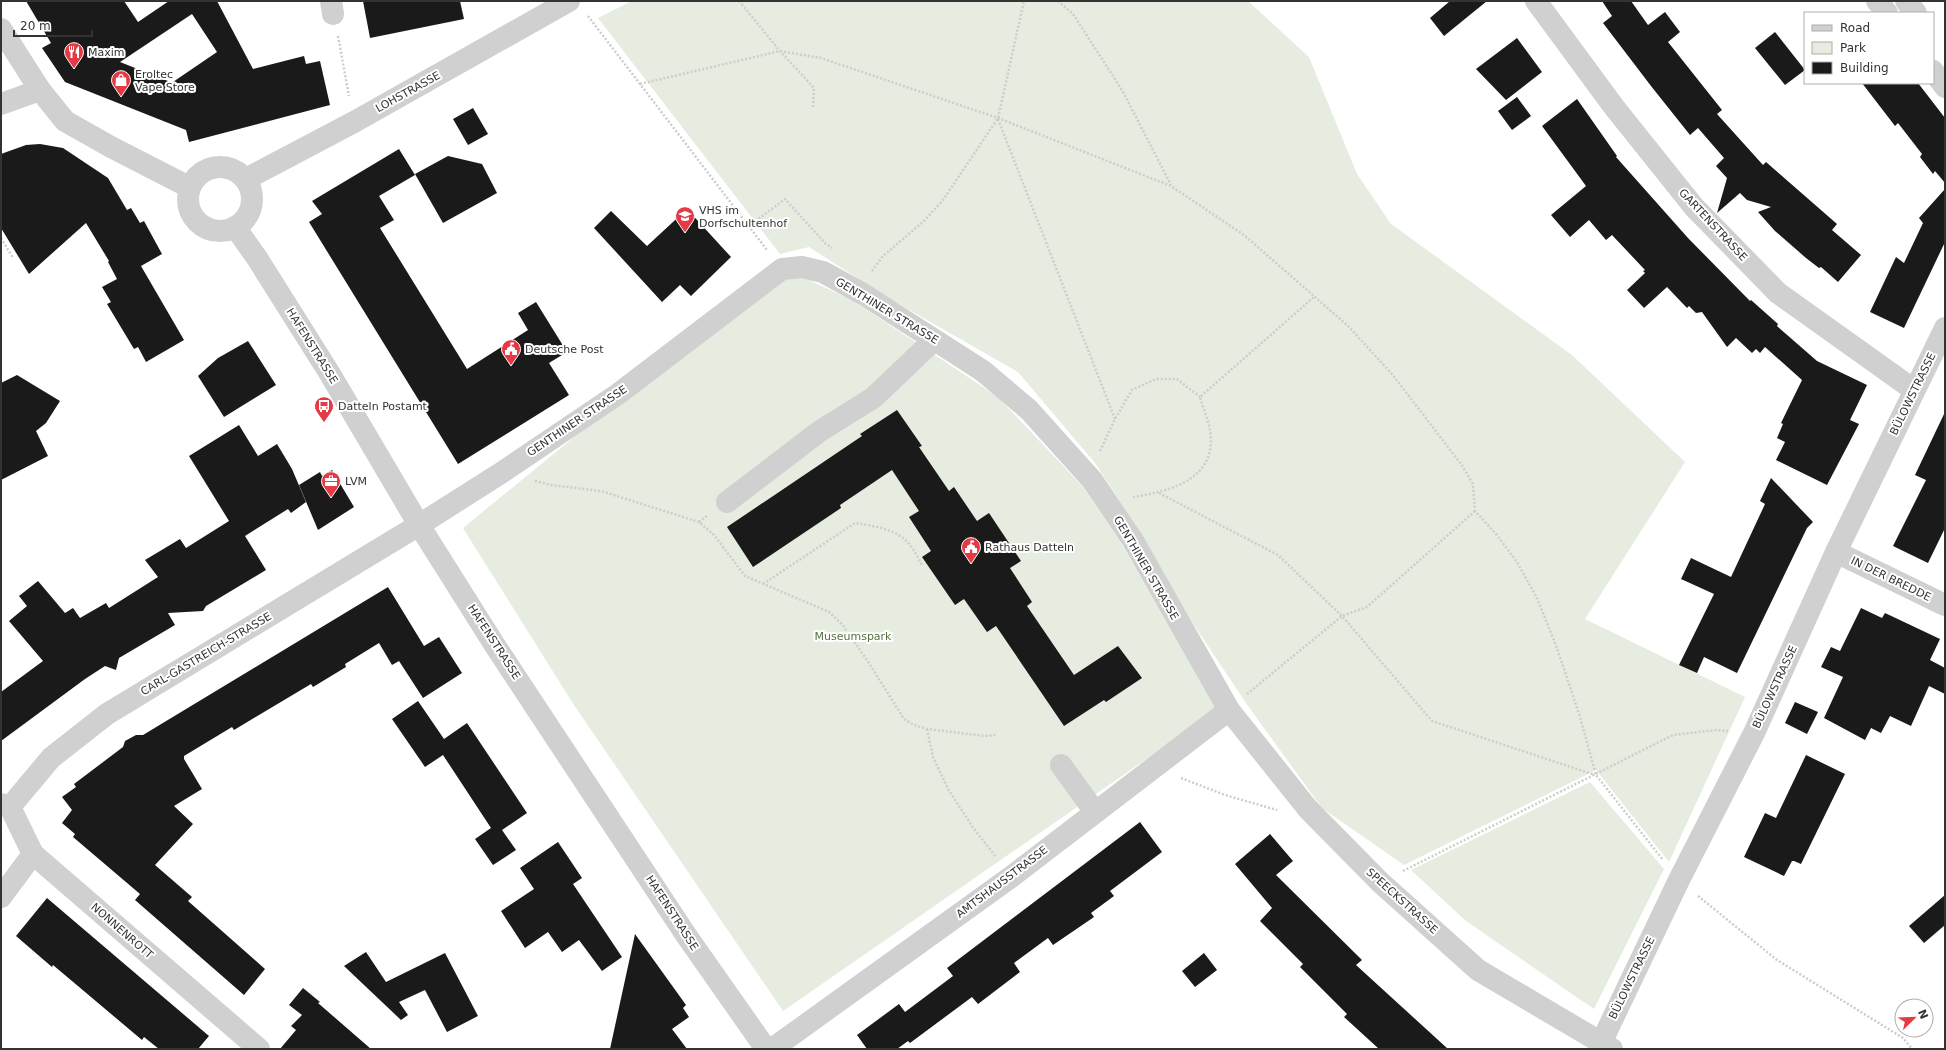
<svg xmlns="http://www.w3.org/2000/svg" width="1946" height="1050" font-family="'DejaVu Sans',sans-serif">
  <style>
    .green { fill: #e6ecdf }
    .building { fill: #1a1a1a; fill-rule: evenodd }
    .lines { fill: none; stroke-linecap: round; stroke-linejoin: round }
    .path { stroke: #cdcdcd; stroke-width: 2.5; stroke-dasharray: 2 2; stroke-linecap: butt }
    .minor { stroke: #d0d0d0; stroke-width: 22 }
    .labels { text-anchor: middle; dominant-baseline: central; stroke-width: 4; stroke-linejoin: round; paint-order: stroke }
    .poi-label { font-size: 11px; fill: #333; stroke: #fff; text-anchor: start }
    .street-label { font-size: 11px; fill: #333; stroke: #fff }
    .park-label { font-size: 11px; fill: #56703f; stroke: #fff }
  </style>
  <rect width="100%" height="100%" fill="#fff"/>
  <!-- green -->
  <g class="green">
    <polygon points="632,1 1248,1 1309,57 1357,174 1391,224 1572,355 1685,462 1585,619 1745,697 1669,862 1596,770 1404,865 1322,808 1248,706 1182,607 1139,530 1095,463 1018,372 885,296 809,247 780,254 598,18"/>
    <polygon points="800,276 852,300 998,397 1083,487 1121,543 1217,710 783,1011 572,702 463,528 753,291 775,277"/>
    <polygon points="1590,782 1664,869 1594,1009 1466,921 1411,870"/>
  </g>
  <!-- building -->
  <g class="building">
    <path d="M26,1H124L138,22L169,1H217L253,69L304,56L306,64L320,61L330,105L189,142L186,130L65,82L42,48L51,43ZM192,14L217,52L170,84L168,81L120,62Z"/>
    <polygon points="363,1 460,1 464,19 370,38"/>
    <polygon points="1450,1 1487,1 1444,36 1430,18"/>
    <polygon points="1602,1 1631,1 1648,25 1665,12 1680,32 1668,42 1722,110 1717,114 1763,165 1766,162 1837,224 1832,230 1861,255 1838,282 1821,267 1819,268 1806,258 1775,231 1758,212 1771,207 1747,200 1740,193 1717,213 1727,178 1716,166 1724,158 1698,128 1690,135 1651,86 1603,23 1612,16"/>
    <polygon points="1775,32 1805,70 1785,85 1755,48"/>
    <polygon points="1517,38 1542,72 1506,100 1476,69"/>
    <polygon points="1862,83 1918,83 1945,118 1945,183 1935,171 1933,174 1920,157 1922,154 1898,123 1895,126"/>
    <polygon points="1517,97 1531,116 1512,130 1498,111"/>
    <polygon points="1577,99 1617,156 1616,157 1688,238 1750,301 1751,300 1778,324 1777,326 1817,361 1867,385 1850,420 1859,424 1827,485 1776,460 1785,442 1777,438 1783,424 1781,423 1802,380 1765,347 1760,353 1756,349 1752,353 1736,338 1727,347 1702,312 1696,313 1689,306 1687,308 1667,287 1644,308 1627,290 1645,273 1643,271 1645,270 1612,235 1606,240 1589,220 1570,237 1551,215 1586,186 1542,126"/>
    <polygon points="473,108 488,134 468,145 453,119"/>
    <polygon points="40,144 63,148 108,178 127,210 131,208 140,223 144,221 162,254 141,266 184,340 146,362 138,347 134,349 107,304 111,302 102,287 117,279 108,262 109,261 86,223 29,274 1,228 1,154 26,145"/>
    <polygon points="399,149 415,175 379,196 394,220 380,228 467,369 528,330 518,313 536,302 567,352 549,363 569,395 458,464 309,222 322,214 312,201"/>
    <polygon points="448,156 482,164 497,193 443,223 415,174"/>
    <polygon points="1945,189 1945,242 1904,328 1870,312 1896,257 1904,263 1923,223 1919,218"/>
    <polygon points="687,209 731,257 691,296 680,285 662,302 594,228 611,211 647,246"/>
    <polygon points="248,341 276,385 224,417 198,376 218,358"/>
    <polygon points="17,375 60,401 46,423 36,431 48,456 1,480 1,383"/>
    <polygon points="897,410 922,446 919,447 949,491 954,487 977,521 989,513 1021,561 1010,568 1032,602 1027,606 1074,675 1118,646 1142,678 1106,702 1104,700 1064,726 996,626 987,632 964,599 955,605 922,557 931,551 909,517 919,511 892,470 840,505 841,508 753,567 727,527 862,436 860,434"/>
    <polygon points="1945,412 1945,528 1928,563 1893,546 1926,480 1915,475"/>
    <polygon points="239,425 258,456 277,444 292,469 306,502 291,513 288,509 245,536 266,570 206,606 203,611 168,613 175,625 119,658 116,670 105,666 85,679 1,741 1,692 43,661 9,621 27,606 19,596 38,581 65,613 73,608 80,618 106,603 109,608 158,577 145,560 180,539 186,548 229,521 189,456"/>
    <polygon points="332,470 354,507 318,530 299,485 320,472 322,476"/>
    <polygon points="1771,478 1813,522 1807,528 1737,673 1704,657 1697,673 1679,665 1714,594 1681,579 1691,558 1731,577 1765,504 1760,501"/>
    <polygon points="388,587 424,646 439,637 462,673 423,698 399,661 392,665 379,643 345,664 346,667 313,687 311,684 234,730 232,727 184,756 184,759 202,789 174,806 193,824 155,865 192,897 188,901 265,969 244,995 135,900 140,894 73,837 75,834 62,823 72,810 62,797 76,787 74,784 123,747 125,741 136,735 143,735"/>
    <polygon points="1861,608 1882,618 1885,613 1940,639 1930,660 1945,668 1945,694 1929,686 1911,726 1890,716 1881,733 1871,728 1865,740 1824,718 1843,677 1821,667 1831,647 1840,651"/>
    <polygon points="418,701 444,739 467,723 527,813 502,830 516,850 493,865 475,839 491,828 443,755 425,767 392,719"/>
    <polygon points="1795,702 1818,712 1807,734 1785,723"/>
    <polygon points="1806,755 1845,774 1801,864 1794,861 1792,861 1784,876 1744,857 1765,813 1776,818"/>
    <polygon points="1140,822 1162,852 1110,891 1114,896 1091,913 1094,917 1053,945 1048,938 1014,963 1020,972 978,1004 972,997 910,1043 908,1041 897,1049 867,1049 857,1035 899,1004 905,1012 953,976 947,968"/>
    <polygon points="1270,834 1293,861 1276,875 1362,960 1356,965 1448,1049 1379,1049 1344,1017 1347,1014 1300,967 1303,964 1260,921 1272,908 1235,864"/>
    <polygon points="558,842 582,878 573,884 622,957 602,971 579,940 562,952 548,932 525,948 501,911 534,889 520,868"/>
    <polygon points="1945,895 1945,925 1924,943 1909,926"/>
    <polygon points="47,898 209,1036 198,1049 159,1049 144,1037 142,1040 53,965 52,967 16,936"/>
    <polygon points="635,934 686,1005 683,1008 689,1017 672,1029 687,1049 610,1049"/>
    <polygon points="366,952 386,982 445,953 478,1016 447,1032 425,990 399,1002 408,1015 401,1020 344,966"/>
    <polygon points="1204,953 1217,970 1195,987 1182,971"/>
    <polygon points="303,988 320,1002 318,1003 371,1049 280,1049 296,1030 291,1026 302,1015 289,1005"/>
  </g>
  <g class="lines">
    <!-- path -->
    <g class="path">
      <polyline points="739,1 780,51 814,88 813,107"/>
      <polyline points="1058,1 1073,14 1122,90 1171,185"/>
      <polyline points="588,16 767,250"/>
      <polyline points="338,36 349,96"/>
      <polyline points="640,84 780,51 821,58 998,118 1171,186 1244,235 1348,326 1392,374 1461,464 1473,484 1475,511 1496,534 1517,562 1537,598 1557,648 1580,717 1596,775 1663,860"/>
      <polyline points="998,119 1115,419"/>
      <polyline points="749,226 785,199 825,243 832,248"/>
      <polyline points="1,238 13,258"/>
      <polyline points="872,271 883,256 924,221 943,200 998,118 1024,1"/>
      <polyline points="1100,451 1115,419 1132,390 1156,379 1177,379 1200,397"/>
      <polyline points="535,481 551,485 601,491 699,522"/>
      <polyline points="1159,493 1278,555 1342,616 1432,721 1595,775"/>
      <path d="M1133,497C1171,491 1218,479 1210,430C1208,419 1203,408 1200,397L1314,297"/>
      <polyline points="707,516 699,522 714,535 745,576 829,612 842,624 867,660 904,719 914,725 927,729 985,736 996,735"/>
      <path d="M763,584L855,523C873,526 898,529 910,545C915,551 918,558 922,565"/>
      <polyline points="1247,694 1342,616 1367,607 1475,511"/>
      <polyline points="927,729 933,757 948,789 974,829 996,857"/>
      <polyline points="1181,778 1225,795 1277,810"/>
      <polyline points="1403,871 1673,735 1716,730 1728,731"/>
      <polyline points="1698,896 1777,960 1903,1038 1912,1049"/>
    </g>
    <!-- minor -->
    <g class="minor">
      <polyline points="331,1 333,14"/>
      <polyline points="1536,1 1614,107 1694,207 1778,293 1914,390"/>
      <polyline points="1877,1 1887,13"/>
      <polyline points="1906,1 1916,13"/>
      <polyline points="1,29 40,90 65,121 111,147 189,187"/>
      <polyline points="1933,71 1945,87"/>
      <polyline points="1,104 40,90"/>
      <circle cx="220" cy="199" r="32"/>
      <polyline points="246,179 354,122 569,1"/>
      <polyline points="235,227 257,258 330,374 419,525 494,644 686,935 766,1049"/>
      <polyline points="727,502 820,431 873,398 934,340"/>
      <polyline points="1836,552 1945,605"/>
      <polyline points="1061,765 1095,812"/>
      <polyline points="1,804 10,807 33,854 259,1049"/>
      <polyline points="10,807 51,758 107,714 419,525 501,473 618,394 782,269 802,267 823,272 863,294 983,371 1029,410 1092,480 1132,539 1229,710 1308,809 1380,882 1478,970 1612,1049"/>
      <polyline points="1,897 33,854"/>
      <polyline points="1601,1043 1679,880 1754,733 1836,552 1945,328"/>
      <polyline points="772,1049 1011,877 1229,710"/>
    </g>
  </g>
  <!-- icons -->
  <defs>
    <symbol id="restaurant-pin" viewBox="-11 -11 22 30"><path d="M0 17L-7.5 6A9.5 9.5 0 1 1 7.5 6Z" fill="#e63946" stroke="#fff"/><path d="M-5-6h1v4h1v-4h1v4h1v-4h1v5L-1.5 .5V6h-2V.5L-5-1ZM5-6V6H3V1.5H1.5Q1.5-4 5-6Z" fill="#fff"/></symbol>
    <symbol id="shop-pin" viewBox="-11 -11 22 30"><path d="M0 17L-7.5 6A9.5 9.5 0 1 1 7.5 6Z" fill="#e63946" stroke="#fff"/><path d="M-5-2.5h2.3a2.7 3.5 0 0 1 5.4 0H5L5.5 6h-11ZM-1.5-2.5h3a1.5 2.3 0 0 0-3 0Z" fill="#fff"/></symbol>
    <symbol id="school-pin" viewBox="-11 -11 22 30"><path d="M0 17L-7.5 6A9.5 9.5 0 1 1 7.5 6Z" fill="#e63946" stroke="#fff"/><path d="M0-5L7-2L0 1L-7-2ZM-4 1L0 2.5L4 1V4Q0 6-4 4Z" fill="#fff"/></symbol>
    <symbol id="civic-pin" viewBox="-11 -11 22 30"><path d="M0 17L-7.5 6A9.5 9.5 0 1 1 7.5 6Z" fill="#e63946" stroke="#fff"/><path d="M-.6-6.5H3V-4.5H.6V-3L4-1V1h2V6H-6V1h2V-1L-.6-3ZM-1.2 2.5V6h2.4V2.5Z" fill="#fff"/></symbol>
    <symbol id="bus-pin" viewBox="-11 -11 22 30"><path d="M0 17L-7.5 6A9.5 9.5 0 1 1 7.5 6Z" fill="#e63946" stroke="#fff"/><path d="M-5-6H5V4H4V6H2V4H-2V6H-4V4H-5ZM-3.5-4V0h7V-4ZM-3.5 1.2v1.5H-2V1.2ZM2 1.2v1.5H3.5V1.2Z" fill="#fff"/></symbol>
    <symbol id="office-pin" viewBox="-11 -11 22 30"><path d="M0 17L-7.5 6A9.5 9.5 0 1 1 7.5 6Z" fill="#e63946" stroke="#fff"/><path d="M-6-3h4V-5.5h4V-3h4V5H-6ZM-1-4.5V-3h2v-1.5ZM-6 0V1H6V0Z" fill="#fff"/></symbol>
  </defs>
  <g fill-rule="evenodd">
    <use href="#restaurant-pin" x="63" y="41" width="22" height="30"/>
    <use href="#shop-pin" x="110" y="69" width="22" height="30"/>
    <use href="#school-pin" x="674" y="205" width="22" height="30"/>
    <use href="#civic-pin" x="500" y="338" width="22" height="30"/>
    <use href="#bus-pin" x="313" y="395" width="22" height="30"/>
    <use href="#office-pin" x="320" y="470" width="22" height="30"/>
    <use href="#civic-pin" x="960" y="536" width="22" height="30"/>
  </g>
  <g class="labels">
    <!-- poi labels -->
    <g class="poi-label">
      <text x="88" y="52">Maxim</text>
      <text x="135" y="74">Eroltec<tspan x="135" dy="13">Vape Store</tspan></text>
      <text x="699" y="210">VHS im<tspan x="699" dy="13">Dorfschultenhof</tspan></text>
      <text x="525" y="349">Deutsche Post</text>
      <text x="338" y="406">Datteln Postamt</text>
      <text x="345" y="481">LVM</text>
      <text x="985" y="547">Rathaus Datteln</text>
    </g>
    <!-- street labels -->
    <g class="street-label">
      <text transform="translate(408 92) rotate(-29)">LOHSTRASSE</text>
      <text transform="translate(1713 225) rotate(47)">GARTENSTRASSE</text>
      <text transform="translate(887 311) rotate(31)">GENTHINER STRASSE</text>
      <text transform="translate(312 346) rotate(58)">HAFENSTRASSE</text>
      <text transform="translate(1913 394) rotate(-64)">BÜLOWSTRASSE</text>
      <text transform="translate(577 421) rotate(-34)">GENTHINER STRASSE</text>
      <text transform="translate(1146 568) rotate(60)">GENTHINER STRASSE</text>
      <text transform="translate(1891 579) rotate(26)">IN DER BREDDE</text>
      <text transform="translate(494 642) rotate(57)">HAFENSTRASSE</text>
      <text transform="translate(206 654) rotate(-31)">CARL-GASTREICH-STRASSE</text>
      <text transform="translate(1775 687) rotate(-65)">BÜLOWSTRASSE</text>
      <text transform="translate(1002 882) rotate(-37)">AMTSHAUSSTRASSE</text>
      <text transform="translate(1402 901) rotate(42)">SPEECKSTRASSE</text>
      <text transform="translate(672 913) rotate(57)">HAFENSTRASSE</text>
      <text transform="translate(122 931) rotate(41)">NONNENROTT</text>
      <text transform="translate(1632 978) rotate(-64)">BÜLOWSTRASSE</text>
    </g>
    <!-- park labels -->
    <g class="park-label">
      <text x="853" y="636">Museumspark</text>
    </g>
  </g>
  <!-- border -->
  <rect width="1946" height="1050" fill="none" stroke="#333333" stroke-width="4"/>
  <!-- legend -->
  <rect x="1804" y="12" width="130" height="72" fill="#ffffff" stroke="#adadad"/>
  <rect x="1812" y="25" width="20" height="6" fill="#d0d0d0" stroke="#adadad"/>
  <text x="1840" y="32" font-size="12" fill="#333333">Road</text>
  <rect x="1812" y="42" width="20" height="12" fill="#e6ecdf" stroke="#adadad"/>
  <text x="1840" y="52" font-size="12" fill="#333333">Park</text>
  <rect x="1812" y="62" width="20" height="12" fill="#1a1a1a" stroke="#adadad"/>
  <text x="1840" y="72" font-size="12" fill="#333333">Building</text>
  <!-- north arrow -->
  <g transform="translate(1914 1018) rotate(67)"><circle r="19" fill="#ffffff" stroke="#adadad"/>
  <path d="M0-3L7 15L0 10L-7 15Z" fill="#e63946"/>
  <text y="-6" font-size="11" font-weight="bold" text-anchor="middle" fill="#333333">N</text>
  </g>
  <!-- scale -->
  <path d="M14 30v6h78v-6" fill="none" stroke="#333333" stroke-width="2"/>
  <text x="20" y="30" font-size="12" fill="#333333" stroke="#ffffff" stroke-width="3" paint-order="stroke">20 m</text>
</svg>
